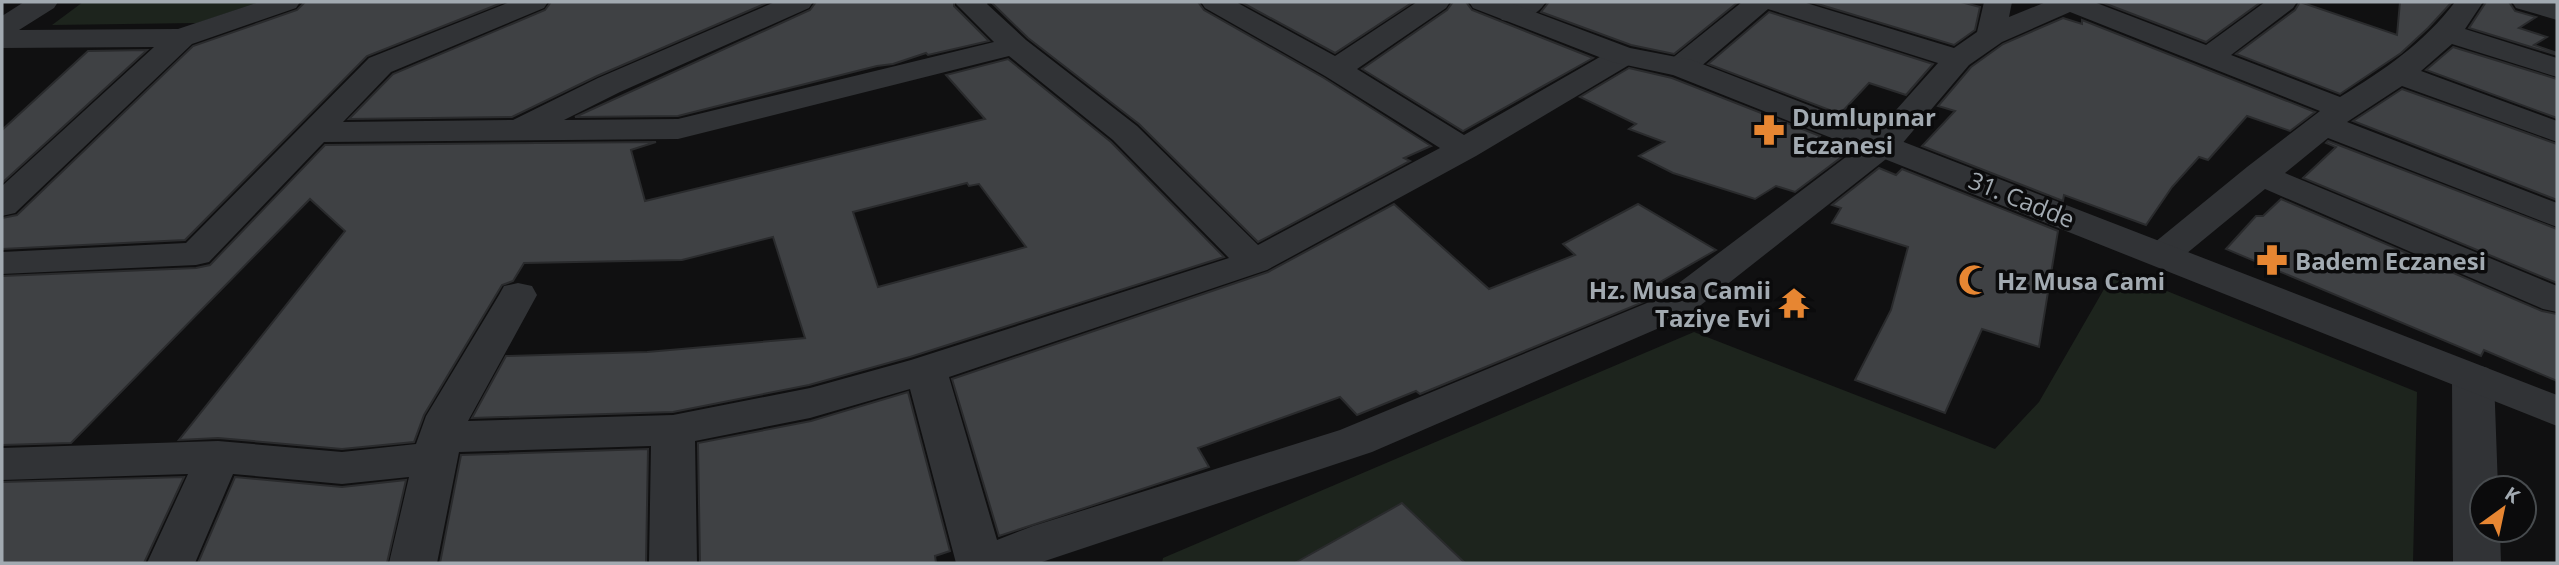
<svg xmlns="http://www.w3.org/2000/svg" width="2559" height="565" font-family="'Open Sans',sans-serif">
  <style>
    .green { fill: #1d241d }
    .building { fill: #3f4144; stroke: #2a2b2d; stroke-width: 2; fill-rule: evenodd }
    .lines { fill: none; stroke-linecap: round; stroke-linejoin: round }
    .minor { fill: #313336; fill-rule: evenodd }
    .tertiary { fill: #313336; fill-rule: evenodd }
    .labels { text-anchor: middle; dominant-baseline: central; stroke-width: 7; stroke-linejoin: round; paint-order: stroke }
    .poi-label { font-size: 24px; font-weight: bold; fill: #a2aab1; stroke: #0b0b0c; text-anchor: start }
    .street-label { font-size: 24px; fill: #a2aab1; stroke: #0b0b0c }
  </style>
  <rect width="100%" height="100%" fill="#101011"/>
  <!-- green -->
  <g class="green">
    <polygon points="83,2 260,2 197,23 52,25"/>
    <polygon points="2115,270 2417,392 2413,563 1162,563 1163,558 1694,332 1995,449 2039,402"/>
  </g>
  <!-- building -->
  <g class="building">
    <polygon points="305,2 504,2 367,56 185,240 2,249 2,218 17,215 193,46 297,10"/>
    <polygon points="551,2 769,2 597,76 512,117 349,119 393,74 545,10"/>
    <polygon points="816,2 954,2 954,6 989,41 928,55 926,53 893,64 877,66 678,116 575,117 810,10"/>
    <polygon points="991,2 1198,2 1204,10 1324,78 1431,146 1404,158 1410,161 1258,242 1139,124 1028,38"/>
    <polygon points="1241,2 1413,2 1335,53"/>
    <polygon points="1453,2 1466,2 1472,10 1593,58 1463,131 1362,69 1447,10"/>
    <polygon points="1549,2 1738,2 1674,54 1631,45 1541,12"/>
    <polygon points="1811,2 1961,2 1980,7 1975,30 1954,45"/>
    <polygon points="2101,2 2261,2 2206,42"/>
    <polygon points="2300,2 2397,35 2400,2 2452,2 2428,28 2401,53 2340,94 2236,54 2295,10"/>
    <polygon points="2486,2 2509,2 2515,11 2536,17 2519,28 2547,37 2534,45 2557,53 2557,55 2469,28"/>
    <polygon points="1769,12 1933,64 1906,95 1869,83 1840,114 1708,64"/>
    <polygon points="2063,18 2082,24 2082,20 2315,112 2290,131 2247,116 2208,160 2199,157 2172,187 2146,225 2064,195 2063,201 1922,146 1955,111 1938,106 1971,67 2003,44"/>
    <polygon points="2453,47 2557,79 2557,118 2426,70"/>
    <polygon points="147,50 2,183 2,130 88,51"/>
    <path d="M1008,59L1111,142L1224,257L910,357L809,385L673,412L472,418L506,356L647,352L805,338L773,237L682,260L524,263L513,281L502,285L424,415L414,442L342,449L218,438L179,440L345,231L310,199L71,443L2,445V276L196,268L210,265L325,145L656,142L631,150L645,201L985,119L946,75ZM967,183L969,186L979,184L1026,247L878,287L853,212Z"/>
    <polygon points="1629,68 1672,78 1820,136 1812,145 1843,156 1795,192 1776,186 1755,199 1673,173 1639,156 1664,142 1629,129 1636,124 1580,97"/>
    <polygon points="2402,89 2557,144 2557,200 2353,121"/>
    <polygon points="2328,141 2557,229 2557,283 2303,178 2336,147 2326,143"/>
    <polygon points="1879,168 1896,175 1902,169 2058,231 2039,347 1982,329 1945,413 1855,380 1891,310 1908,247 1832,223 1841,208 1832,205"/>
    <polygon points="2281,199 2542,311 2557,314 2557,381 2484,350 2481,356 2226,249 2256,216 2263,216"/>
    <polygon points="1394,204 1489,289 1575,255 1563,244 1638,204 1716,250 1660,282 1668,288 1658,296 1420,394 1416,391 1357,415 1340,397 1198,448 1209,467 999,536 952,379 1268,272"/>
    <polygon points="908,392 950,551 935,556 936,563 700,563 698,443 811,421"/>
    <polygon points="648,449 646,563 440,563 461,455"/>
    <polygon points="184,477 144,563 2,563 2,482"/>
    <polygon points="235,477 342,487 406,480 387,563 198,563"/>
    <polygon points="1402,503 1465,563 1295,563"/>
  </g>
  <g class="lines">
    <!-- minor -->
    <g class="minor">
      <polygon points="24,2 58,2 54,8 19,30 178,29 259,2 300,2 296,8 192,44 15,213 2,216 2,186 154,47 2,48 2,16"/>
      <path d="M510,2H548L544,8L391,72L343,122L513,120L598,78L775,2H813L809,8L620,92L564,120L678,119L994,42L956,4L957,2H988L987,4L1026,40L1137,126L1258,245L1440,148L1325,76L1205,8L1201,2H1236L1335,56L1417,2H1450L1446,8L1357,69L1464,135L1612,50L1623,47L1634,50L1638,56L1634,62L1476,156L1267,270L949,377L997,540L1033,526L1340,430L1659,298L1871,138L1938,63L1768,9L1692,74L1681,76L1670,74L1666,67L1670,60L1742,2H1803L1954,48L1977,32L1984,2H2012L2009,17L2046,2H2094L2206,45L2265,2H2297L2293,8L2231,55L2340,97C2384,70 2424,43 2455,2H2483L2465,29L2557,58V77L2452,44L2421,71L2557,121V142L2402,86L2347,122L2557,203V227L2328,138L2285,173L2557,286V312L2543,309L2265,189L2175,263L2162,266L2149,263L2143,255L2149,247L2247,167L2320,111L2070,12L2002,42L1969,65L1895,152L1687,316L1372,452L1039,563H956L910,389L810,418L695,441L697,563H649L651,446L459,452L437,563H389L409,477L342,484L233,474L195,563H147L188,474L2,480V448L218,441L342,452L416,444L426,416L499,295L504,286L518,283L532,286L537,295L468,421L673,415L810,388L911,360L1229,258L1113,140L1009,56L678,139L324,142L209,262L196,265L2,274V252L186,243L369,58Z"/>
      <path d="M1512,2H1546C1537,16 1518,24 1502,20L1497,14Z"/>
      <polygon points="2512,2 2557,2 2557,20 2516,8"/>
      <polygon points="2473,364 2488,368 2494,378 2498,488 2482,488 2482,530 2500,530 2501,563 2453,563 2452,378 2458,368"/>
    </g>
    <!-- tertiary -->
    <polygon class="tertiary" points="1469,2 1508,2 1630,48 1692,60 2557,395 2557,426 1673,75 1612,62 1473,8"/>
  </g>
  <!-- icons -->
  <defs>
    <symbol id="pharmacy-bare" viewBox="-9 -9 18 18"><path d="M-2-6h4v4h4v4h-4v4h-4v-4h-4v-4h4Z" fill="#e78632" stroke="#0b0b0c" stroke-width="2.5" paint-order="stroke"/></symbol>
    <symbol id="mosque-bare" viewBox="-9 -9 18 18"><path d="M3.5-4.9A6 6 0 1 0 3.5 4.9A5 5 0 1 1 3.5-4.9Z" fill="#e78632" stroke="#0b0b0c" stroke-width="2.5" paint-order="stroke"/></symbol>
    <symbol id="temple-bare" viewBox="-9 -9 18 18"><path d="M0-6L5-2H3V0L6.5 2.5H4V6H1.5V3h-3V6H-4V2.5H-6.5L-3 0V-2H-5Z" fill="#e78632" stroke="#0b0b0c" stroke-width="2.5" paint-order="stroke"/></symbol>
  </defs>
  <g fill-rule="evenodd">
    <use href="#pharmacy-bare" x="1747" y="108" width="44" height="44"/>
    <use href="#pharmacy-bare" x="2250" y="238" width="44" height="44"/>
    <use href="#mosque-bare" x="1952" y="258" width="44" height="44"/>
    <use href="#temple-bare" x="1772" y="281" width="44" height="44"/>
  </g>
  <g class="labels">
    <!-- poi labels -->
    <g class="poi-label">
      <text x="1792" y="116">Dumlupınar<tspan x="1792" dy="28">Eczanesi</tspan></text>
      <text x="2295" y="260">Badem Eczanesi</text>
      <text x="1997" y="280">Hz Musa Cami</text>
      <text x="1771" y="289" text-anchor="end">Hz. Musa Camii<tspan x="1771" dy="28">Taziye Evi</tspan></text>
    </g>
    <!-- street labels -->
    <g class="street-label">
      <text transform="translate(2022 199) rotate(22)">31. Cadde</text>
    </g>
  </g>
  <!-- border -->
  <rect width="2559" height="565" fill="none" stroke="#a2aab1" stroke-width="7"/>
  <!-- north arrow -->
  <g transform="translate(2503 509) rotate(33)"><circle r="33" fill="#0b0b0c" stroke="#474b4e" stroke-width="2"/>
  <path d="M0-5L12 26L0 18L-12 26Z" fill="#e78632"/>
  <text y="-10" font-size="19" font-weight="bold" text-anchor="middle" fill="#a2aab1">K</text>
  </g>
</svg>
